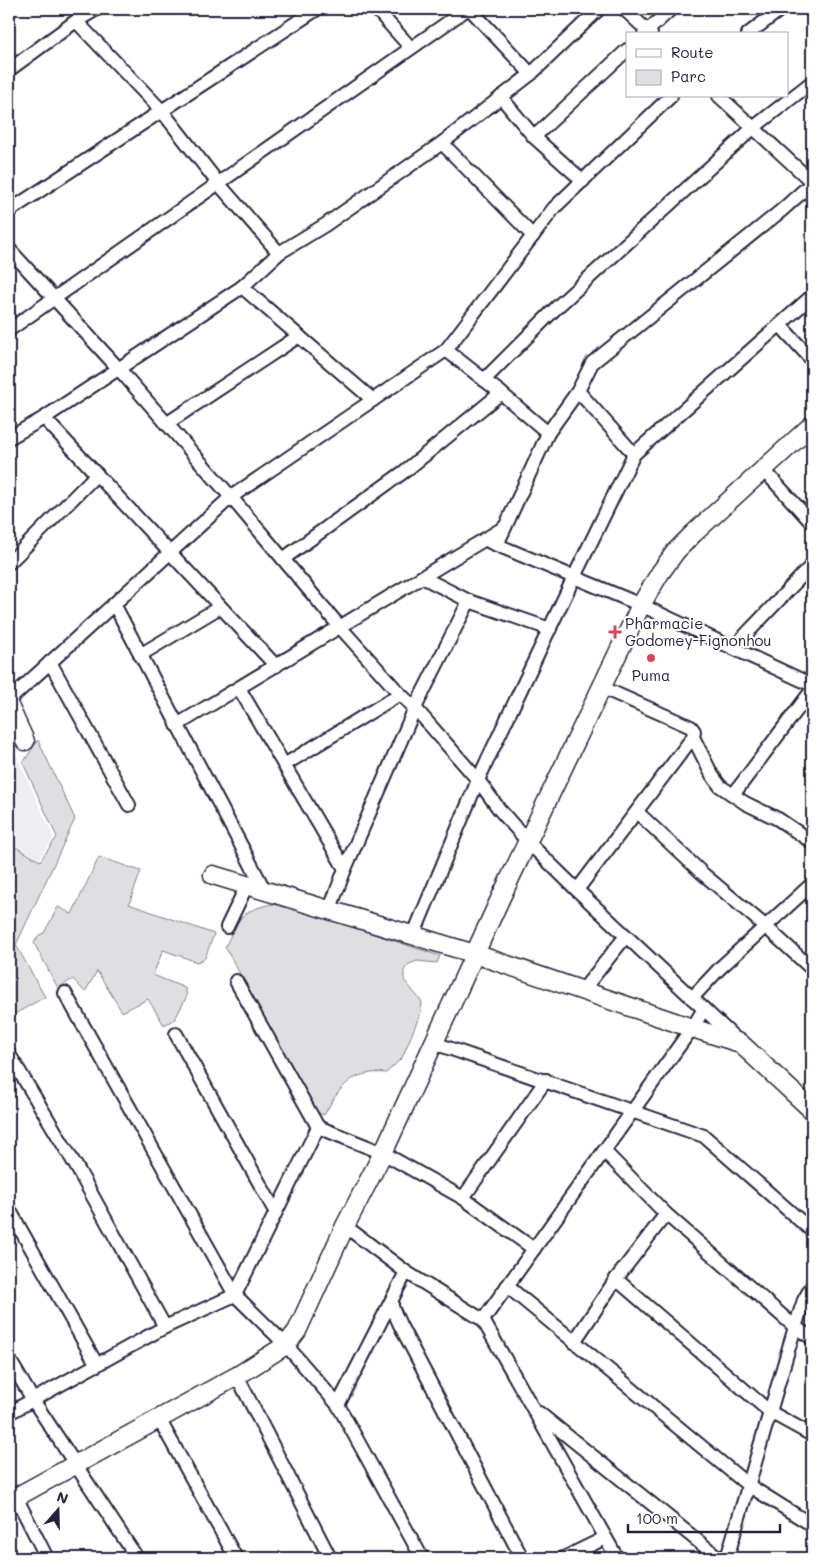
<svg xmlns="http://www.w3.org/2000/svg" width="821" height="1567" font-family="Mali,sans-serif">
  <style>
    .built { fill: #eeeef1 }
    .green { fill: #dfdfe2; stroke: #80808e }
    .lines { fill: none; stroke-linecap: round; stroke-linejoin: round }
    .street-casing { stroke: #22223b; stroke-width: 16 }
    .secondary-casing { stroke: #22223b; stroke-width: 21 }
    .street { stroke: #fff; stroke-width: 12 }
    .secondary { stroke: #fff; stroke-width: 18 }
    .poi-dot { fill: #d1495b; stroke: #fff; stroke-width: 2 }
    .labels { text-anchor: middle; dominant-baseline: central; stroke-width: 4; stroke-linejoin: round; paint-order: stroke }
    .poi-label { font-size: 15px; fill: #22223b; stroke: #fff; text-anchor: start }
  </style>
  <rect width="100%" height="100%" fill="#fff"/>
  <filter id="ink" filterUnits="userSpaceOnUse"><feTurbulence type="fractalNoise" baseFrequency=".02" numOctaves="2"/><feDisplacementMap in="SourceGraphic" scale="10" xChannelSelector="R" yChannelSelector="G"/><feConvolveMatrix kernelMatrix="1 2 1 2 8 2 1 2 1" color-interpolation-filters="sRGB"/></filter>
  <g filter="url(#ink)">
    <!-- built -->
    <polygon class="built" points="9,739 54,838 39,859 9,841"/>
    <!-- green -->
    <g class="green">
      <polygon points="38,740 75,819 16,945 45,997 9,1017 9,843 40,861 57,837 23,763"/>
      <polygon points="99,857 141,871 129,904 214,934 205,958 197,962 163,950 153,975 185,988 187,996 175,1019 164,1025 148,999 122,1012 97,971 85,992 73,979 58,988 34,943 39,935 44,933 58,907 72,914"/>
      <path d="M272,904L286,905L440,956L437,963L417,961L409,964L404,970V980L422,1002L421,1012L402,1058L386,1073C351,1070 340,1087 324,1115L319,1113L315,1108L225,947C239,919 239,911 272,904Z"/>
    </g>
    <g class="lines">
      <defs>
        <g id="street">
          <polyline points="376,9 411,48"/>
          <polyline points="470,9 531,74"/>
          <polyline points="624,9 651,34"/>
          <polyline points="76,21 162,111 218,183 279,253"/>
          <polyline points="644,34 671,9"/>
          <polyline points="748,34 781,9"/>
          <polyline points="9,70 76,21 97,9"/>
          <polyline points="719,96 812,182"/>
          <polyline points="501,97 534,137 583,181"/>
          <polyline points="534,137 627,50"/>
          <polyline points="442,143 533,236"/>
          <polyline points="9,211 317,9"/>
          <polyline points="9,249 118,368 231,497 340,627 400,694 415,708 478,780 499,809 528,842 577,890 738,1041"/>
          <polyline points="242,287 373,400"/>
          <polyline points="780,325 812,360"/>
          <polyline points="9,330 467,9"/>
          <polyline points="446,350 501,393 548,433"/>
          <polyline points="484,380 557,307 753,128 812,82"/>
          <polyline points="578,391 634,454"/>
          <polyline points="44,418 276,666"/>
          <polyline points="166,424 299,336"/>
          <polyline points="9,438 44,418 242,287 279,253 325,225 442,143 531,74 599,9"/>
          <polyline points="763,469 812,523"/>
          <polyline points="490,542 641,605 812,685"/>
          <polyline points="497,545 548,433 578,391 592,363 782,210 812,183"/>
          <polyline points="283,559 405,471 501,393"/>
          <polyline points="9,563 97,474"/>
          <polyline points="422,577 469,601 550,629"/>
          <polyline points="114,604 265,891"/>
          <polyline points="733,648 812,565"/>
          <polyline points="140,655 220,607"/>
          <polyline points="50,662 129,805"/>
          <polyline points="239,688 345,869"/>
          <polyline points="9,700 231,497 446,350 554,208 671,96"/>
          <polyline points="177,725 505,527"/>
          <polyline points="693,737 712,775 720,786 745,803 778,819 812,842"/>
          <polyline points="284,765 400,694"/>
          <polyline points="733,795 812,690"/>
          <polyline points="637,812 702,873 765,926 812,969"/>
          <polyline points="577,890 693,737 694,731 691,727 603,688"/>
          <polyline points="329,911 345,869 415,708 469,601"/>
          <polyline points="227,927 247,885"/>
          <polyline points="413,936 478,780 574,577 634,454 812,296"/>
          <polyline points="236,981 318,1127 383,1153 463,1198 534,1249"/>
          <polyline points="582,991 626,936"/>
          <polyline points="65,993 235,1295 286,1345 338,1405 422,1558"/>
          <polyline points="692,998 720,968 812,884"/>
          <polyline points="176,1034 275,1211"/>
          <polyline points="434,1043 704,1136 812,1231"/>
          <polyline points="9,1054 76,1166 165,1327"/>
          <polyline points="604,1151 666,1214 795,1327 812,1338"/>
          <polyline points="463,1198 546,1080"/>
          <polyline points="9,1209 97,1365"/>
          <polyline points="345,1226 406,1272 483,1320 617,1558"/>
          <polyline points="616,1279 770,1412 812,1435"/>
          <polyline points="507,1286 748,1485 812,1525"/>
          <polyline points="392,1301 392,1307 400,1325 522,1558"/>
          <polyline points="483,1320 692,1028 704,1009"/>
          <polyline points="574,1342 616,1279 666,1214"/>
          <polyline points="9,1359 33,1400 137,1558"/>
          <polyline points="237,1376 330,1558"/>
          <polyline points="338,1405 406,1272"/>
          <polyline points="9,1413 165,1327 235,1295 318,1127"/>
          <polyline points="539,1413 719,1558"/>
          <polyline points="159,1419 236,1558"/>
          <polyline points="16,1497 47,1558"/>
          <polyline points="564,1558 605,1538"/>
          <polyline points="727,1558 795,1327 804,1300 812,1286"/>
        </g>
        <g id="secondary">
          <polyline points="9,706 25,741"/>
          <polyline points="213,875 475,954 692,1028 740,1043 812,1110"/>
          <polyline points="9,1501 237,1376 286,1345 297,1331 345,1226 383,1153 501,897 641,605 660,573 676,551 694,533 812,425"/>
        </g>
      </defs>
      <!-- street casing -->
      <use href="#street" class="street-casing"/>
      <!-- secondary casing -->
      <use href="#secondary" class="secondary-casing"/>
      <!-- street -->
      <use href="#street" class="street"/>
      <!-- secondary -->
      <use href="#secondary" class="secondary"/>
    </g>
  </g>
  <!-- markers -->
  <g class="poi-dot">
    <path d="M612.5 624.5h5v5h5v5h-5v5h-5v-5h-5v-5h5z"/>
    <circle cx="651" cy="658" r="5"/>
  </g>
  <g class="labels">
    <!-- poi labels -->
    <g class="poi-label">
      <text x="625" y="623">Pharmacie<tspan x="625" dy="17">Godomey-Fignonhou</tspan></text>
      <text x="651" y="675" text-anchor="middle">Puma</text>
    </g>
  </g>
  <!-- margin -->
  <rect width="821" height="1567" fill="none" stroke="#fff" stroke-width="30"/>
  <rect x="15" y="15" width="791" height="1537" fill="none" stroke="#22223b" stroke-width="2" filter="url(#ink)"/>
  <!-- legend -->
  <rect x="626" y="32" width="162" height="65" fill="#ffffff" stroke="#a7a7b1"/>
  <rect x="636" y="49" width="25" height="8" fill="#ffffff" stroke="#a7a7b1"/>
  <text x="671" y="58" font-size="15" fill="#22223b">Route</text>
  <rect x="636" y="70" width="25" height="15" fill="#dfdfe2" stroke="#a7a7b1"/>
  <text x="671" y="82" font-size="15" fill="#22223b">Parc</text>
  <!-- north arrow -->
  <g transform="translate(58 1510) rotate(20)" stroke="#ffffff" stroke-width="4" paint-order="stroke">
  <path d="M0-4L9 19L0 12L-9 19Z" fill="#22223b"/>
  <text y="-8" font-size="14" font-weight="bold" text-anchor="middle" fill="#22223b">N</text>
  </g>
  <!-- scale -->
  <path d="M628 1524v8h152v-8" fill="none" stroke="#22223b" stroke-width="2.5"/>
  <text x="636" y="1524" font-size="15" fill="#22223b" stroke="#ffffff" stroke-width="4" paint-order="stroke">100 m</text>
</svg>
